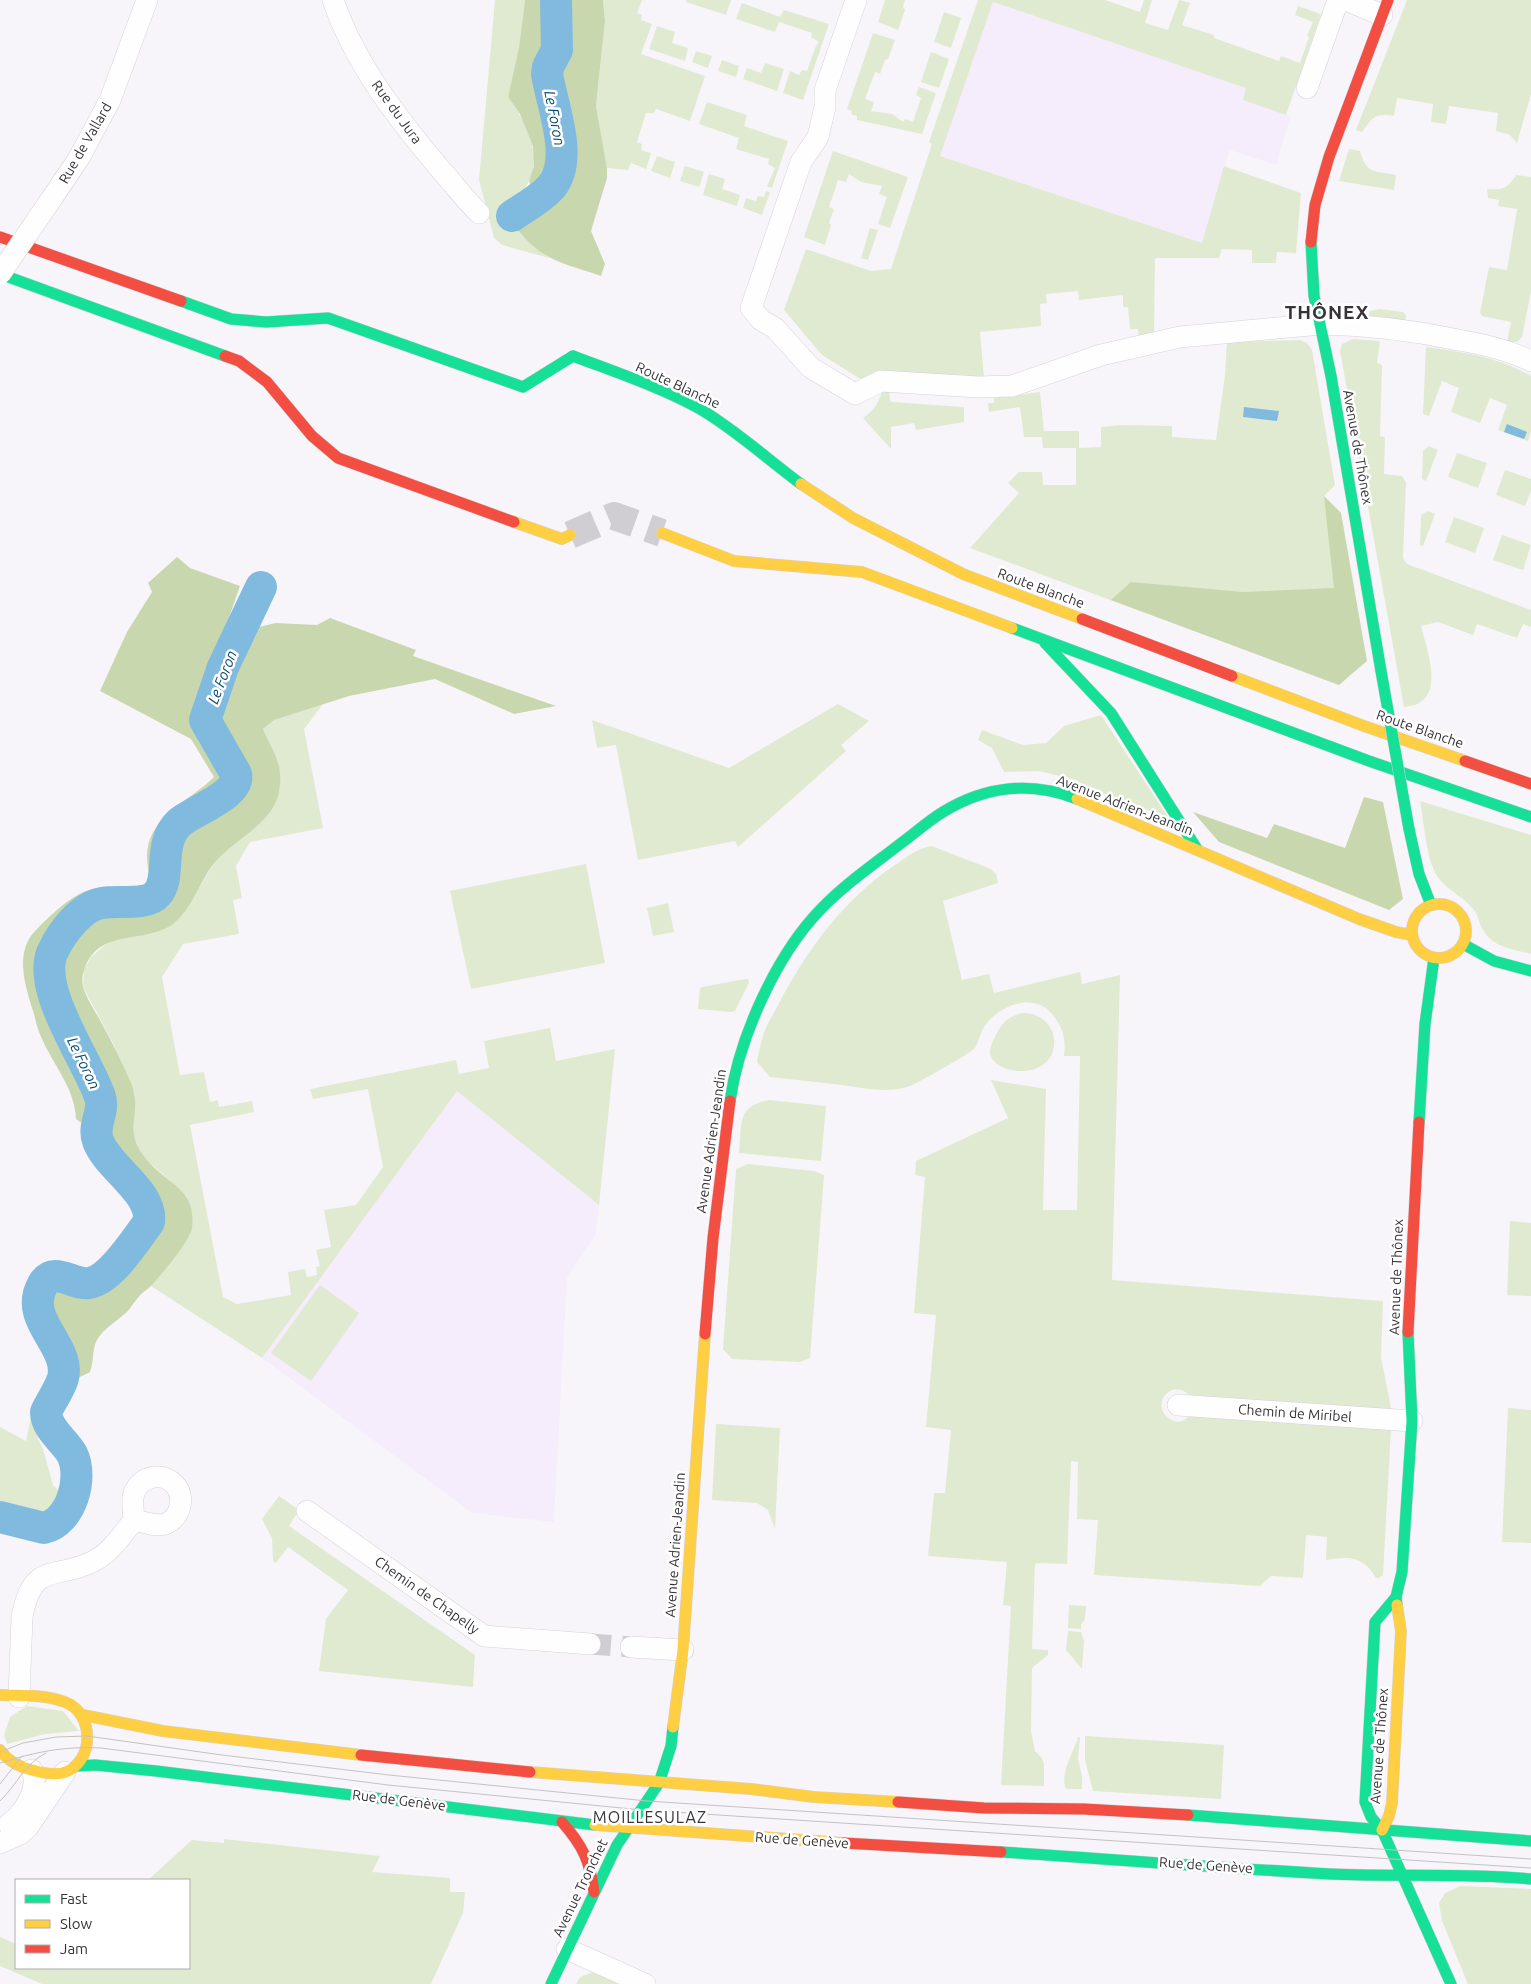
<svg xmlns="http://www.w3.org/2000/svg" width="1531" height="1984" font-family="Ubuntu,sans-serif">
  <style>
    .built { fill: #f5edfb }
    .green { fill: #e0ead1 }
    .forest { fill: #c9d7ae }
    .water { fill: #81badf }
    .lines { fill: none; stroke-linecap: round; stroke-linejoin: round }
    .river { stroke: #81badf; stroke-width: 32 }
    .street-tunnel { stroke: #d1ced3; stroke-width: 21; stroke-dasharray: 21 11; stroke-linecap: butt }
    .primary-tunnel { stroke: #d1ced3; stroke-width: 28; stroke-dasharray: 28 14; stroke-linecap: butt }
    .street-casing { stroke: #d5d2d7; stroke-width: 22 }
    .fast-casing { stroke: #d5d2d7; stroke-width: 12 }
    .slow-casing { stroke: #d5d2d7; stroke-width: 12 }
    .jam-casing { stroke: #d5d2d7; stroke-width: 12 }
    .street { stroke: #fefefe; stroke-width: 21 }
    .fast { stroke: #16e098; stroke-width: 11 }
    .slow { stroke: #ffcf43; stroke-width: 11 }
    .jam { stroke: #f24e42; stroke-width: 11 }
    .tram { stroke: #c2c2c3; stroke-width: 1 }
    .street-bridge-casing { stroke: #d5d2d7; stroke-width: 22; stroke-linecap: butt }
    .fast-bridge-casing { stroke: #d5d2d7; stroke-width: 12; stroke-linecap: butt }
    .street-bridge { stroke: #fefefe; stroke-width: 21 }
    .fast-bridge { stroke: #16e098; stroke-width: 11 }
    .labels { text-anchor: middle; dominant-baseline: central; stroke-width: 5; stroke-linejoin: round; paint-order: stroke }
    .street-label { font-size: 14px; fill: #363338; stroke: #fff }
    .water-label { font-size: 15px; font-style: italic; fill: #0a4c6f; stroke: #fff }
    .quarter-label { font-size: 16px; letter-spacing: 1px; fill: #363338; stroke: #fff }
    .district-label { font-size: 19px; font-weight: bold; letter-spacing: 1px; fill: #363338; stroke: #fff }
  </style>
  <rect width="100%" height="100%" fill="#f8f5fa"/>
  <!-- built -->
  <g class="built">
    <polygon points="992,2 1247,88 1244,100 1291,116 1276,165 1230,150 1202,243 940,156"/>
    <polygon points="457,1091 599,1205 596,1234 567,1277 554,1522 472,1513 262,1358"/>
  </g>
  <!-- green -->
  <g class="green">
    <path d="M495,0H525L519,47L508,97C525,120 543,153 529,181C523,193 514,204 507,214L523,237L549,258L502,245L494,238L479,180Z"/>
    <polygon points="603,0 642,0 637,13 642,15 641,20 652,24 641,54 705,76 690,121 656,109 654,113 646,113 637,142 642,144 641,150 651,153 646,169 631,163 628,170 607,168 596,106 605,21"/>
    <polygon points="686,0 731,0 726,15 686,2"/>
    <polygon points="885,0 905,0 903,7 905,10 898,30 878,22"/>
    <polygon points="978,0 1105,0 1140,12 1144,0 1152,0 1145,23 1168,30 1179,0 1190,3 1182,25 1214,35 1214,38 1279,61 1281,56 1300,63 1309,37 1307,36 1313,22 1295,15 1298,6 1321,14 1286,115 1243,100 1246,88 993,2 940,156 1202,243 1224,166 1301,193 1296,253 1277,252 1276,263 1252,263 1252,250 1222,249 1219,258 1155,258 1154,334 1139,338 1138,329 1130,329 1128,307 1123,307 1123,295 1079,300 1078,291 1046,294 1047,303 1040,304 1041,326 980,332 984,378 862,380 822,355 784,310 806,249 871,271 891,269 932,144 929,142"/>
    <path d="M1407,0H1531V94L1517,143L1510,135L1496,131L1498,113L1449,106L1446,124L1431,122L1433,104L1397,98L1394,116C1374,113 1373,117 1362,132L1356,130Z"/>
    <polygon points="742,3 780,17 784,10 829,24 803,100 783,93 790,71 799,75 802,70 807,71 815,48 819,42 811,37 812,33 779,22 775,32 736,19"/>
    <polygon points="944,12 961,18 951,48 934,42"/>
    <polygon points="657,26 675,32 672,43 688,48 685,61 649,49"/>
    <polygon points="873,33 895,40 888,59 885,60 880,74 875,72 865,99 874,102 871,111 892,114 903,122 905,119 913,122 921,98 916,95 919,87 936,93 922,134 857,120 857,116 851,114 852,111 847,109"/>
    <polygon points="696,51 712,56 708,68 692,62"/>
    <polygon points="931,52 949,59 939,88 921,82"/>
    <polygon points="722,60 739,66 736,77 718,71"/>
    <polygon points="765,63 784,69 777,91 743,79 747,68 761,73"/>
    <polygon points="707,102 747,115 744,126 788,141 772,188 767,186 775,168 768,164 769,159 736,149 739,138 699,124"/>
    <path d="M1349,149L1360,151C1366,174 1375,171 1396,175L1394,190L1339,181Z"/>
    <polygon points="833,151 908,177 890,228 878,224 887,197 879,194 882,186 861,182 849,174 846,182 838,180 829,207 834,209 829,223 831,225 825,245 804,237"/>
    <polygon points="657,156 675,162 670,178 651,171"/>
    <polygon points="685,166 704,172 699,187 680,181"/>
    <polygon points="709,174 725,179 722,189 740,195 737,206 703,195"/>
    <path d="M1516,175L1531,177V292L1522,337L1517,342H1507L1511,322L1482,316L1480,313L1489,267L1507,270L1517,209L1498,206L1499,200L1488,198L1487,189C1503,190 1507,189 1516,175Z"/>
    <polygon points="766,191 770,192 762,215 743,208 746,198 756,201 758,196 764,197"/>
    <polygon points="870,228 878,230 868,260 861,258"/>
    <polygon points="1380,309 1403,312 1406,315 1405,322 1368,316 1370,311"/>
    <path d="M1353,339L1380,341L1377,363L1382,365L1380,436L1385,437L1384,474L1402,476L1406,482L1403,558L1407,564L1531,610V627L1523,624L1517,638L1477,624L1473,635L1438,622L1421,626C1426,647 1443,690 1419,703C1415,706 1409,706 1404,707L1340,351L1342,344Z"/>
    <polygon points="1300,340 1307,343 1312,350 1335,485 1324,496 1341,513 1339,685 970,548 1019,493 1008,483 1019,472 1042,472 1043,485 1076,485 1076,448 1043,448 1042,437 1024,437 1020,407 989,412 988,403 994,403 994,398 1040,392 1044,431 1079,431 1079,448 1101,447 1101,427 1122,425 1172,426 1172,437 1216,440 1225,375 1227,342"/>
    <path d="M1426,347C1463,352 1499,357 1531,376V432L1528,441L1498,430L1507,405L1490,398L1480,423L1451,412L1459,388L1442,381L1429,416L1423,414Z"/>
    <path d="M883,388L889,389L890,401L893,402L964,407V422L916,430L914,423L891,427V449L863,418C875,410 879,402 883,388Z"/>
    <polygon points="1429,446 1438,450 1426,481 1422,479 1423,451"/>
    <polygon points="1457,453 1487,463 1478,488 1448,477"/>
    <polygon points="1505,470 1531,479 1531,491 1525,506 1496,495"/>
    <polygon points="1428,511 1435,514 1423,546 1420,545 1421,518 1421,515"/>
    <polygon points="1454,517 1484,528 1475,553 1445,542"/>
    <polygon points="1502,535 1531,545 1523,570 1493,560"/>
    <polygon points="323,704 304,729 323,828 250,842 236,866 242,898 233,900 239,934 183,944 162,977 180,1075 204,1072 210,1102 218,1100 219,1107 252,1101 254,1112 190,1125 223,1297 237,1304 291,1295 288,1272 305,1269 307,1277 317,1275 316,1267 320,1266 316,1250 331,1247 324,1210 356,1205 383,1167 368,1089 313,1099 310,1089 456,1060 459,1074 489,1068 484,1041 550,1028 556,1061 615,1049 599,1205 457,1091 262,1358 151,1286 185,1243 192,1213 185,1196 170,1180 147,1161 138,1149 132,1131 135,1095 113,1043 83,987 84,970 91,957 110,941 123,937 152,934 170,925 177,920 183,914 213,865 280,790 279,765 263,729 273,720"/>
    <polygon points="838,704 869,721 841,745 846,751 738,847 735,841 638,860 616,745 597,748 592,720 729,768"/>
    <polygon points="1101,715 1168,817 1090,789 1076,780 1039,771 1004,772 992,748 978,740 982,730 1023,745 1046,743 1064,726"/>
    <path d="M1420,801L1531,835V954C1512,949 1491,947 1482,928C1479,924 1479,918 1476,913C1468,899 1447,891 1437,876C1426,858 1424,822 1420,801Z"/>
    <path d="M932,846L991,869L996,874L998,883L943,901L962,980L989,974L994,993L1080,972L1082,984L1120,975L1112,1280L1383,1301L1381,1357L1392,1413L1192,1398C1173,1375 1148,1405 1170,1419C1178,1425 1185,1420 1191,1415L1391,1429L1383,1575L1379,1578H1376C1363,1556 1350,1556 1326,1560L1327,1537L1306,1535L1303,1578L1271,1576L1260,1586L1094,1575L1098,1520L1077,1519L1078,1462L1071,1461L1067,1564L1036,1563L1035,1565L1032,1649L1048,1650V1655L1032,1668L1031,1731L1035,1751L1042,1758L1044,1764V1786L1001,1785L1011,1606L1003,1605L1007,1562L928,1556L934,1493H945L951,1430L926,1427L936,1315L914,1313L925,1177L915,1175L916,1161L1008,1118L991,1080L1046,1089L1043,1210H1077L1080,1056H1064C1066,1039 1063,1027 1052,1014C1033,991 998,1006 984,1027C980,1033 979,1042 975,1048C971,1053 918,1083 910,1086C889,1094 863,1088 842,1085C818,1082 794,1080 770,1077L757,1062C759,1053 760,1044 763,1036C766,1025 773,1015 778,1005C806,951 844,899 895,865C907,857 917,848 932,846Z"/>
    <polygon points="586,864 605,963 471,989 450,891"/>
    <polygon points="668,903 674,932 653,936 647,908"/>
    <polygon points="745,979 748,979 749,983 735,1011 730,1012 698,1009 700,989 702,987"/>
    <path d="M1022,1013C1043,1012 1059,1030 1053,1051C1044,1081 991,1074 990,1052C990,1046 994,1038 997,1033C1003,1021 1009,1017 1022,1013Z"/>
    <path d="M769,1100L826,1106L821,1161L739,1153C742,1125 736,1106 769,1100Z"/>
    <polygon points="748,1164 814,1171 824,1175 810,1358 800,1362 732,1359 723,1349 736,1169"/>
    <polygon points="1510,1221 1531,1223 1531,1296 1507,1295"/>
    <polygon points="320,1285 359,1313 311,1381 271,1353"/>
    <polygon points="1508,1408 1531,1410 1531,1543 1502,1542"/>
    <polygon points="32,1412 37,1436 43,1449 53,1485 59,1491 60,1498 58,1507 52,1513 46,1516 37,1516 18,1509 0,1506 0,1427 26,1441"/>
    <polygon points="716,1424 780,1428 775,1529 768,1510 757,1503 712,1500"/>
    <polygon points="279,1496 299,1510 289,1526 475,1655 473,1687 319,1671 326,1619 348,1590 288,1547 276,1563 273,1561 272,1538 262,1519"/>
    <polygon points="1069,1605 1086,1606 1085,1619 1081,1625 1081,1629 1068,1628"/>
    <polygon points="1068,1631 1081,1632 1084,1641 1082,1669 1066,1650"/>
    <polygon points="27,1706 63,1711 79,1731 45,1734 7,1744 4,1735 10,1717"/>
    <polygon points="1085,1736 1224,1745 1221,1799 1093,1791 1085,1760"/>
    <path d="M1078,1737H1080L1078,1759L1082,1776V1789H1066C1059,1773 1074,1752 1078,1737Z"/>
    <polygon points="224,1839 380,1856 372,1872 450,1878 450,1892 465,1892 463,1913 431,1984 42,1984 0,1966 0,1937 16,1944 16,1968 189,1968 189,1880 148,1880 192,1840 224,1843"/>
    <polygon points="1461,1886 1531,1889 1531,1984 1468,1984 1442,1921 1439,1903 1445,1893"/>
    <polygon points="596,1971 625,1984 576,1984 580,1977"/>
  </g>
  <!-- forest -->
  <g class="forest">
    <path d="M525,0H603L605,21L596,106L607,168V178L591,231L605,264L601,276C563,263 542,261 516,228L521,219L538,208L529,181L534,166L533,146L520,114L508,97L519,47Z"/>
    <polygon points="1324,496 1341,513 1367,661 1339,685 1111,600 1131,582 1243,592 1334,588"/>
    <path d="M177,557L190,568L240,586L196,712V717L229,776L227,783C207,797 168,818 158,840C151,855 158,884 150,892C140,901 125,894 114,895C106,896 99,898 92,901C77,908 67,918 58,931C51,940 45,949 43,961C42,969 44,977 45,984C52,1026 73,1058 92,1096L93,1102L86,1126L76,1119C75,1089 54,1066 42,1039C38,1031 36,1022 34,1014C26,988 13,953 36,930C50,916 74,891 95,889C110,888 138,895 149,881C150,873 147,866 147,858C146,817 189,802 214,777L191,739L100,691L127,632L152,592L148,583Z"/>
    <path d="M330,618L416,650L413,656L556,706L514,714L435,679L349,696L274,720L263,729C268,741 276,754 279,766C289,822 239,831 212,866C198,885 191,912 170,926C141,944 97,928 84,971C82,976 82,982 83,987C87,1000 96,1012 102,1024C113,1043 122,1063 131,1083C144,1114 120,1129 147,1160C167,1184 197,1189 192,1228C190,1241 162,1274 152,1285C147,1290 141,1293 137,1299C133,1303 131,1308 127,1312C117,1321 104,1328 97,1340C92,1348 94,1362 90,1372L78,1378L75,1372L71,1378C69,1371 68,1363 65,1356C59,1336 42,1321 47,1298C52,1274 71,1291 84,1294C89,1295 95,1294 99,1292C113,1289 158,1235 163,1221C164,1218 163,1217 163,1214L109,1149C102,1134 108,1121 112,1106C96,1075 80,1045 68,1014C64,1005 59,995 57,985C55,966 61,951 72,936C77,929 82,920 89,916C110,903 141,913 162,899C180,886 168,847 179,830C186,821 199,817 208,813C270,785 238,760 212,719L245,636L250,629L276,623L317,625Z"/>
    <polygon points="1364,797 1383,802 1403,899 1389,910 1219,842 1193,812 1267,838 1274,824 1345,848"/>
  </g>
  <!-- water -->
  <g class="water">
    <polygon points="1244,407 1279,411 1277,421 1243,417"/>
    <polygon points="1507,424 1527,432 1524,439 1504,432"/>
  </g>
  <g class="lines">
    <!-- river -->
    <g class="river">
      <path d="M512,216C525,207 542,198 552,186C574,158 552,106 547,74L548,67L557,50L556,0"/>
      <path d="M0,1517L44,1528C71,1522 84,1478 72,1454C65,1441 46,1429 46,1412C51,1401 60,1389 63,1378C71,1345 22,1320 43,1284C54,1265 74,1286 89,1283C111,1280 136,1239 149,1222C153,1192 108,1168 98,1141C92,1125 105,1112 100,1097C88,1060 33,986 54,949C62,932 82,906 102,903C116,900 147,906 157,894C172,878 157,844 179,823C192,811 241,795 236,774L205,720L223,667L261,587"/>
    </g>
    <!-- street-tunnel -->
    <polyline class="street-tunnel" points="590,1644 631,1647"/>
    <!-- primary-tunnel -->
    <polyline class="primary-tunnel" points="570,535 614,516 662,533"/>
    <defs>
      <g id="street">
        <path d="M333,0C355,64 398,119 441,170C454,184 465,200 479,213"/>
        <path d="M856,0L825,90V107L818,137L801,162L751,308L761,320L775,328L811,368L855,394L881,381L978,387L1012,386L1101,355L1180,337L1321,324C1368,325 1412,330 1458,340C1483,344 1508,350 1531,361"/>
        <polyline points="1346,0 1382,15"/>
        <polyline points="1307,88 1338,0"/>
        <polyline points="52,198 79,158 110,100 147,0"/>
        <polyline points="1178,1405 1412,1421"/>
        <polyline points="307,1511 484,1636 590,1644"/>
        <polyline points="631,1647 683,1650"/>
        <path d="M19,1697L22,1617C33,1559 56,1581 94,1561C111,1552 122,1535 134,1520C134,1512 131,1502 134,1493C140,1476 163,1471 175,1485C186,1497 180,1519 165,1524C155,1527 144,1522 134,1520"/>
        <path d="M9,1824C24,1813 40,1789 32,1770"/>
        <polyline points="0,1843 20,1834 28,1827 65,1772"/>
        <polyline points="567,1949 645,1984"/>
      </g>
      <g id="fast">
        <polyline points="1311,242 1314,296 1331,376 1381,671"/>
        <polyline points="0,274 225,356"/>
        <polyline points="181,301 231,319 266,322 328,318 523,387 573,356"/>
        <path d="M573,356C615,372 660,387 700,409C736,430 767,459 801,484"/>
        <polyline points="1012,628 1369,761 1531,817"/>
        <polyline points="1045,643 1111,713 1197,849"/>
        <polyline points="1409,829 1419,874 1431,905"/>
        <polyline points="1463,944 1494,961 1531,971"/>
        <path d="M730,1101C739,1038 776,955 821,909C845,884 873,865 900,844C914,834 928,821 943,812C985,786 1031,781 1077,799"/>
        <polyline points="1419,1122 1425,1024 1434,958"/>
        <polyline points="1396,1597 1375,1622 1365,1802 1371,1817 1382,1830 1451,1984"/>
        <polyline points="1397,1605 1396,1597 1402,1572 1412,1421 1408,1332"/>
        <polyline points="76,1766 95,1765 156,1771 595,1825"/>
        <polyline points="1188,1815 1531,1841"/>
        <path d="M1001,1852C1111,1859 1221,1868 1330,1874C1398,1877 1464,1873 1531,1879"/>
        <polyline points="551,1984 617,1845 659,1783 671,1746 673,1727"/>
      </g>
      <g id="slow">
        <polyline points="801,484 853,518 963,574 1082,619"/>
        <polyline points="514,522 562,539 570,535"/>
        <polyline points="662,533 734,561 862,572 1012,628"/>
        <polyline points="1232,676 1364,726 1465,761"/>
        <polyline points="1077,799 1359,919 1396,932 1412,935"/>
        <circle cx="1439" cy="931" r="27"/>
        <path d="M0,1695C21,1696 44,1694 65,1702C94,1713 95,1760 66,1772C55,1776 42,1773 32,1770C18,1767 8,1761 0,1750"/>
        <polyline points="83,1715 163,1731 361,1755"/>
        <polyline points="673,1727 683,1650 705,1334"/>
        <polyline points="530,1772 751,1789 814,1797 898,1802"/>
        <polyline points="595,1825 844,1843"/>
        <polyline points="1382,1830 1389,1816 1392,1803 1401,1631 1397,1605"/>
      </g>
      <g id="jam">
        <polyline points="0,237 181,301"/>
        <polyline points="1311,242 1315,205 1329,157 1388,0"/>
        <polyline points="225,356 239,361 267,382 312,436 338,458 514,522"/>
        <polyline points="1082,619 1232,676"/>
        <polyline points="1465,761 1531,784"/>
        <polyline points="1408,1332 1419,1122"/>
        <polyline points="705,1334 713,1238 730,1101"/>
        <polyline points="361,1755 530,1772"/>
        <polyline points="898,1802 984,1808 1084,1809 1188,1815"/>
        <path d="M562,1822C583,1846 590,1861 594,1892"/>
        <polyline points="844,1843 1001,1852"/>
      </g>
    </defs>
    <!-- street casing -->
    <use href="#street" class="street-casing"/>
    <!-- fast casing -->
    <use href="#fast" class="fast-casing"/>
    <!-- slow casing -->
    <use href="#slow" class="slow-casing"/>
    <!-- jam casing -->
    <use href="#jam" class="jam-casing"/>
    <!-- street -->
    <use href="#street" class="street"/>
    <!-- fast -->
    <use href="#fast" class="fast"/>
    <!-- slow -->
    <use href="#slow" class="slow"/>
    <!-- jam -->
    <use href="#jam" class="jam"/>
    <!-- tram -->
    <g class="tram">
      <polyline points="0,1752 23,1743 56,1737 87,1736 222,1755 389,1775 647,1801 1531,1859"/>
      <path d="M0,1763C35,1752 64,1746 101,1748L388,1785L642,1810L1531,1868"/>
      <polyline points="0,1784 22,1756"/>
      <path d="M0,1801C16,1786 25,1763 46,1753"/>
    </g>
    <defs>
      <polyline id="street-bridge" points="0,274 52,198"/>
      <polyline id="fast-bridge" points="1381,671 1409,829"/>
    </defs>
    <!-- street-bridge casing -->
    <use href="#street-bridge" class="street-bridge-casing"/>
    <!-- fast-bridge casing -->
    <use href="#fast-bridge" class="fast-bridge-casing"/>
    <!-- street-bridge -->
    <use href="#street-bridge" class="street-bridge"/>
    <!-- fast-bridge -->
    <use href="#fast-bridge" class="fast-bridge"/>
  </g>
  <g class="labels">
    <!-- street labels -->
    <g class="street-label">
      <text transform="translate(397 112) rotate(54)">Rue du Jura</text>
      <text transform="translate(85 143) rotate(-60)">Rue de Vallard</text>
      <text transform="translate(678 385) rotate(25)">Route Blanche</text>
      <text transform="translate(1358 447) rotate(80)">Avenue de Thônex</text>
      <text transform="translate(1041 588) rotate(20)">Route Blanche</text>
      <text transform="translate(1420 729) rotate(19)">Route Blanche</text>
      <text transform="translate(1125 805) rotate(21)">Avenue Adrien-Jeandin</text>
      <text transform="translate(711 1141) rotate(-82)">Avenue Adrien-Jeandin</text>
      <text transform="translate(1396 1277) rotate(-88)">Avenue de Thônex</text>
      <text transform="translate(1295 1413) rotate(4)">Chemin de Miribel</text>
      <text transform="translate(675 1545) rotate(-86)">Avenue Adrien-Jeandin</text>
      <text transform="translate(427 1595) rotate(35)">Chemin de Chapelly</text>
      <text transform="translate(1379 1746) rotate(-86)">Avenue de Thônex</text>
      <text transform="translate(399 1800) rotate(7)">Rue de Genève</text>
      <text transform="translate(802 1840) rotate(4)">Rue de Genève</text>
      <text transform="translate(1206 1865) rotate(4)">Rue de Genève</text>
      <text transform="translate(580 1888) rotate(-64)">Avenue Tronchet</text>
    </g>
    <!-- water labels -->
    <g class="water-label">
      <text transform="translate(555 118) rotate(79)">Le Foron</text>
      <text transform="translate(222 677) rotate(-69)">Le Foron</text>
      <text transform="translate(84 1063) rotate(64)">Le Foron</text>
    </g>
    <!-- quarter labels -->
    <g class="quarter-label">
      <text x="650" y="1817">MOILLESULAZ</text>
    </g>
    <!-- district labels -->
    <g class="district-label">
      <text x="1327" y="312">THÔNEX</text>
    </g>
  </g>
  <!-- legend -->
  <rect x="15" y="1879" width="175" height="90" fill="#ffffff" stroke="#afadaf"/>
  <rect x="25" y="1895" width="25" height="8" fill="#16e098" stroke="#afadaf"/>
  <text x="60" y="1904" font-size="15" fill="#363338">Fast</text>
  <rect x="25" y="1920" width="25" height="8" fill="#ffcf43" stroke="#afadaf"/>
  <text x="60" y="1929" font-size="15" fill="#363338">Slow</text>
  <rect x="25" y="1945" width="25" height="8" fill="#f24e42" stroke="#afadaf"/>
  <text x="60" y="1954" font-size="15" fill="#363338">Jam</text>
</svg>
